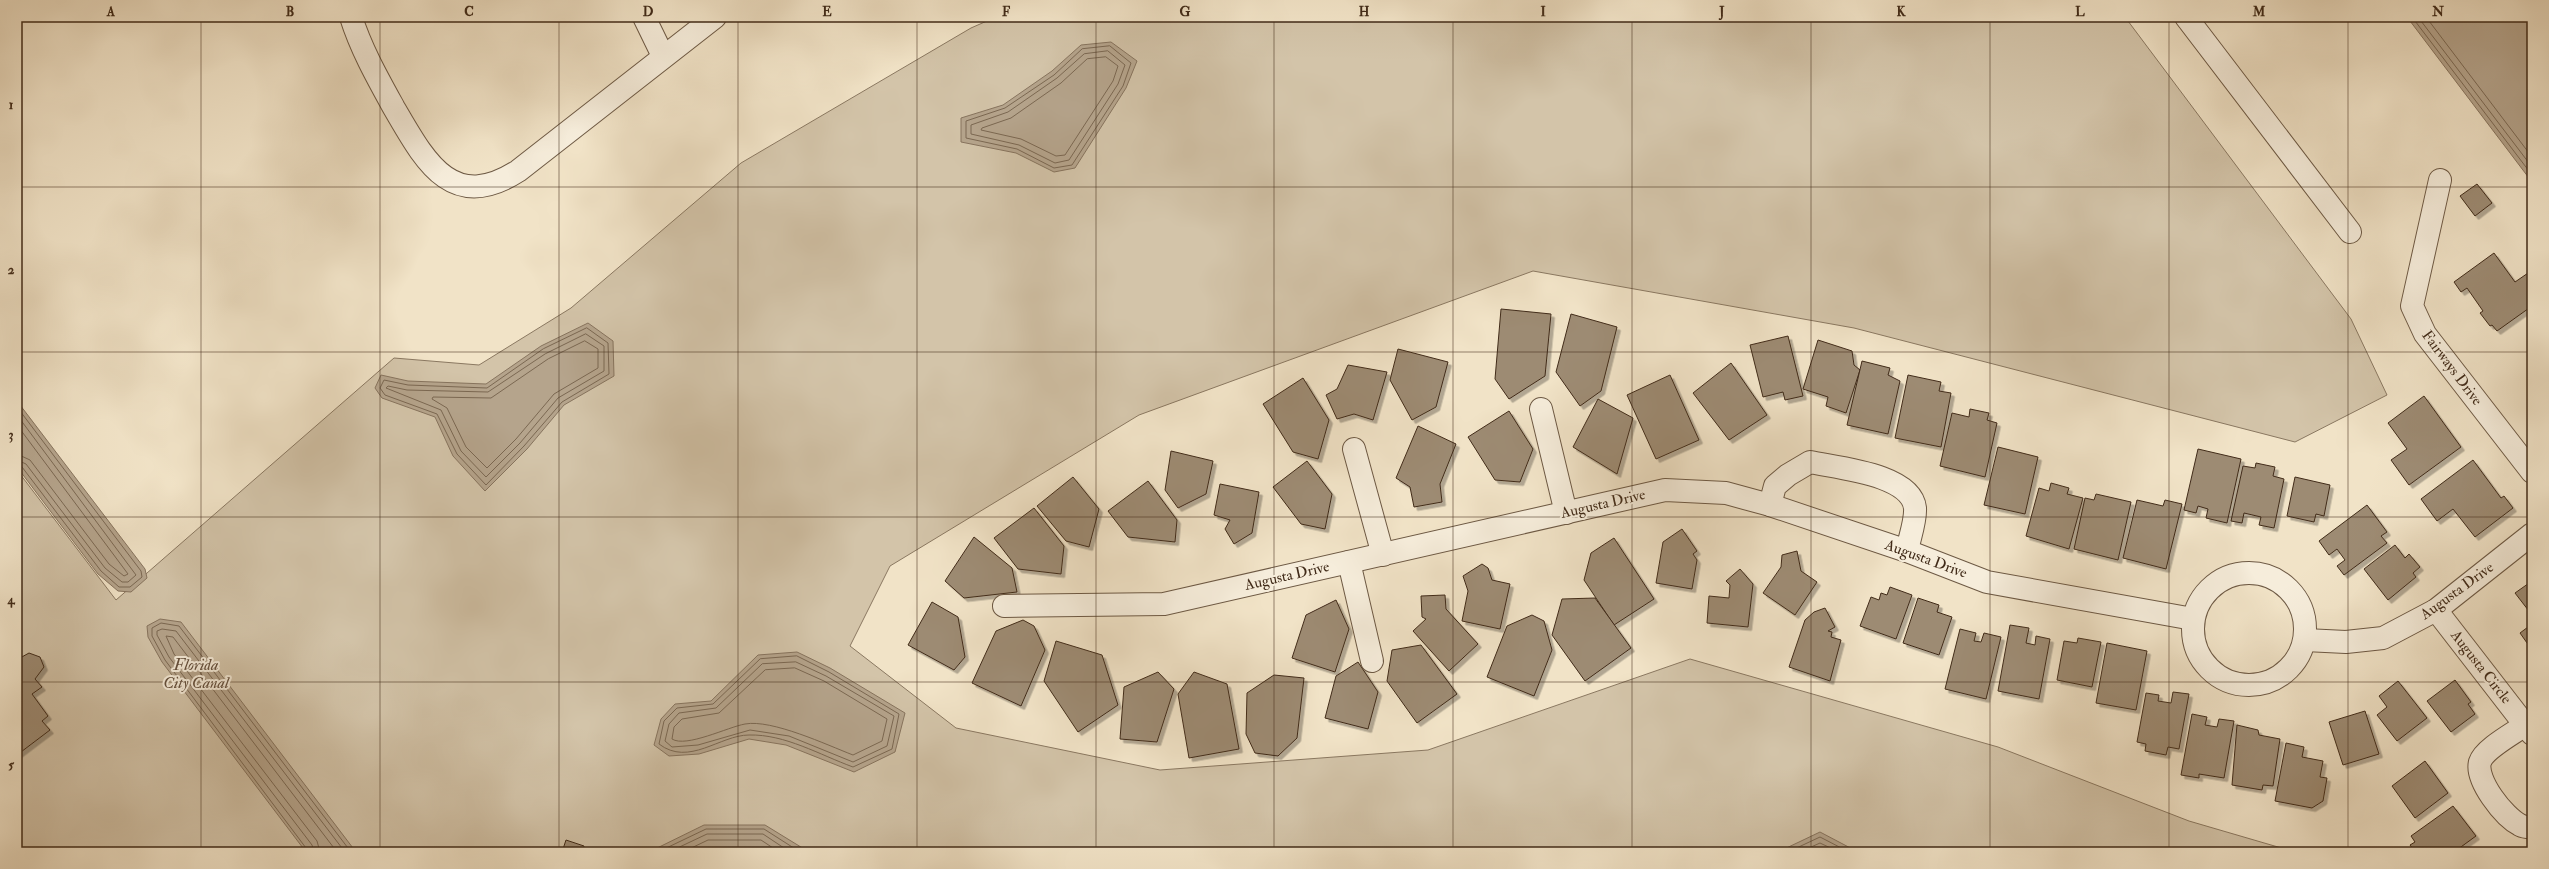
<svg xmlns="http://www.w3.org/2000/svg" width="2549" height="869" font-family="'IM FELL Double Pica',serif">
  <style>
    .green { fill: #d3c4a9; stroke: #8a7861 }
    .water { fill: #b5a48c; stroke: #87745e }
    .lines { fill: none; stroke-linecap: round; stroke-linejoin: round }
    .shore { stroke: #7b6852; stroke-width: 1 }
    .building { fill: #9d8b73; stroke: #412b19; filter: url(#shadow) }
    .minor-casing { stroke: #6d5944; stroke-width: 24 }
    .minor { stroke: #f6eddb; stroke-width: 22 }
    .grid { fill: none; stroke: #412b19; stroke-width: 1; stroke-opacity: 0.55 }
    .labels { text-anchor: middle; dominant-baseline: central; stroke-width: 4; stroke-linejoin: round; paint-order: stroke }
    .street-label { font-size: 15px; fill: #412b19; stroke: #f6eddb }
    .water-label { font-size: 16px; font-style: italic; fill: #644f3c; stroke: #f6eddb }
    .neatline { fill: none; stroke: #412b19; stroke-width: 1.5 }
    .grid-label { font-size: 13px; text-anchor: middle; font-weight: bold; fill: #412b19 }
  </style>
  <defs>
    <filter id="shadow"><feDropShadow dx="3.5" dy="3.5" stdDeviation="0" flood-color="#0004"/></filter>
  </defs>
  <rect width="100%" height="100%" fill="#f1e3c7"/>
  <filter id="stains"><feTurbulence type="fractalNoise" baseFrequency=".005" numOctaves="4"/><feColorMatrix values="0 0 0 0 .2 0 0 0 0 .09 0 0 0 0 .02 0 0 0 .5 -.17"/></filter>
  <radialGradient id="worn" r=".72"><stop offset=".6" stop-color="#630" stop-opacity="0"/><stop offset="1" stop-color="#630" stop-opacity=".3"/></radialGradient>
  <!-- green -->
  <polygon class="green" points="996,17 2125,17 2351,319 2387,395 2295,442 1854,328 1533,271 1139,415 890,566 850,646 956,728 1160,770 1428,750 1690,659 1998,747 2189,821 2295,852 17,852 17,470 116,600 394,358 479,365 571,308 741,163 971,28"/>
  <!-- water -->
  <g class="water">
    <polygon points="2407,17 2532,17 2532,182"/>
    <polygon points="1111,42 1137,61 1126,88 1075,168 1054,172 1016,153 961,142 961,118 1003,105 1052,71 1081,45"/>
    <polygon points="588,323 613,341 614,376 564,405 527,449 485,491 453,456 435,417 382,398 375,388 381,375 408,381 486,384 541,346"/>
    <polygon points="17,401 145,569 147,578 131,592 118,591 98,574 17,467"/>
    <polygon points="160,619 181,622 356,852 306,852 162,662 148,637 147,626"/>
    <polygon points="797,652 830,668 905,713 895,752 854,772 786,745 749,739 699,754 669,756 654,745 661,719 675,704 711,701 758,655"/>
    <polygon points="704,825 765,825 809,852 649,852"/>
    <polygon points="1820,832 1858,852 1778,852"/>
  </g>
  <g class="lines">
    <!-- shore -->
    <g class="shore">
      <polyline points="2412,17 2532,175"/>
      <polyline points="2418,17 2532,167"/>
      <polyline points="2426,17 2532,157"/>
      <polygon points="1110,46 1131,63 1123,86 1072,165 1054,168 1017,149 966,138 966,121 1005,108 1054,75 1082,49"/>
      <polygon points="1108,51 1125,65 1118,84 1069,160 1055,163 1019,145 971,134 971,125 1008,112 1057,78 1084,54"/>
      <polygon points="1106,57 1118,66 1113,81 1065,155 1056,156 1021,139 981,130 982,128 1011,118 1061,83 1087,59"/>
      <polygon points="587,328 608,343 609,374 562,402 524,446 486,485 457,454 437,414 385,395 380,388 384,380 408,385 487,388 543,349"/>
      <polygon points="586,334 604,346 604,371 558,398 520,443 486,477 461,451 441,410 386,388 388,386 407,390 488,392 545,354"/>
      <polygon points="585,341 598,349 598,368 554,394 516,439 487,468 466,447 447,408 432,399 433,397 491,398 548,359"/>
      <polyline points="17,407 141,571 142,577 130,587 119,587 101,571 22,467 17,465"/>
      <polyline points="17,415 136,575 128,582 122,582 105,568 26,464 17,460"/>
      <polyline points="17,425 128,574 124,576 109,564 30,460 17,454"/>
      <path d="M797,656L829,672L899,714L892,749L853,767C820,755 785,734 749,735C720,735 689,767 659,744L664,721L677,708L713,704L760,659Z"/>
      <polygon points="796,662 826,676 894,716 887,746 853,762 789,736 750,730 698,745 672,747 665,741 669,724 679,713 716,708 762,664"/>
      <path d="M795,668L824,681L887,719L882,741L853,755C827,745 772,719 745,724C728,727 686,748 672,739L674,727L682,719L719,713L765,670Z"/>
      <polyline points="309,852 165,660 152,636 152,628 161,623 179,626 351,852"/>
      <polyline points="314,852 312,845 169,657 157,635 157,631 162,629 176,631 345,852"/>
      <polyline points="320,852 317,841 174,654 166,636 173,637 337,852"/>
      <polyline points="658,852 706,829 764,829 800,852"/>
      <polyline points="669,852 707,834 763,834 790,852"/>
      <polyline points="683,852 708,840 761,840 779,852"/>
      <polyline points="1788,852 1820,837 1849,852"/>
      <polyline points="1800,852 1820,843 1839,852"/>
    </g>
  </g>
  <!-- building -->
  <g class="building">
    <polygon points="2477,184 2492,203 2475,216 2460,196"/>
    <polygon points="2494,253 2515,282 2531,271 2532,273 2532,306 2497,331 2492,325 2490,326 2480,313 2483,311 2467,288 2461,292 2454,282"/>
    <polygon points="1501,309 1551,314 1545,376 1509,399 1495,379"/>
    <polygon points="1571,314 1617,327 1601,391 1580,406 1556,372"/>
    <polygon points="1788,336 1803,396 1785,400 1783,392 1763,397 1750,345"/>
    <polygon points="1818,340 1852,351 1854,365 1860,370 1846,413 1826,406 1828,397 1803,389"/>
    <polygon points="1398,349 1448,362 1436,407 1412,420 1390,380"/>
    <polygon points="1862,361 1890,368 1888,375 1900,381 1888,434 1847,425"/>
    <polygon points="1731,363 1767,415 1729,440 1693,393"/>
    <polygon points="1348,365 1387,372 1373,420 1354,414 1337,419 1326,395 1337,389"/>
    <polygon points="1670,375 1699,440 1656,459 1627,395"/>
    <polygon points="1908,375 1941,382 1939,391 1951,393 1941,447 1895,438"/>
    <polygon points="1303,378 1329,420 1318,459 1293,452 1263,404"/>
    <polygon points="2424,396 2461,447 2409,485 2391,460 2407,449 2388,423"/>
    <polygon points="1598,399 1633,418 1617,474 1573,447"/>
    <polygon points="1970,409 1989,413 1987,420 1997,423 1985,477 1940,466 1952,413 1969,417"/>
    <polygon points="1509,411 1533,449 1520,482 1495,480 1468,437"/>
    <polygon points="1418,426 1456,444 1440,484 1442,502 1414,507 1410,487 1396,478"/>
    <polygon points="1998,447 2038,457 2025,514 1984,505"/>
    <polygon points="2198,449 2241,459 2227,523 2206,518 2208,509 2198,506 2196,513 2184,510"/>
    <polygon points="1171,451 1213,461 1206,494 1178,508 1165,490"/>
    <polygon points="2473,460 2501,498 2504,496 2513,508 2475,537 2453,509 2437,521 2421,499"/>
    <polygon points="1307,461 1332,494 1325,529 1301,524 1273,487"/>
    <polygon points="2256,463 2275,467 2273,476 2284,479 2274,528 2259,525 2261,517 2244,513 2242,523 2231,521 2243,466 2255,468"/>
    <polygon points="1073,477 1099,509 1089,547 1066,541 1037,506"/>
    <polygon points="2295,477 2330,485 2324,516 2316,514 2314,522 2287,516"/>
    <polygon points="1148,481 1177,520 1175,542 1128,537 1108,511"/>
    <polygon points="2051,483 2069,488 2067,494 2083,498 2069,549 2026,536 2039,488 2049,491"/>
    <polygon points="1220,484 1259,492 1252,533 1234,544 1225,529 1230,520 1214,515"/>
    <polygon points="2096,494 2131,502 2118,560 2074,549 2085,498 2094,500"/>
    <polygon points="2137,500 2163,506 2165,500 2182,504 2166,569 2123,558"/>
    <polygon points="2367,505 2387,532 2381,536 2387,543 2344,575 2337,566 2345,560 2337,549 2329,555 2319,541"/>
    <polygon points="1034,508 1064,546 1061,574 1018,569 994,538"/>
    <polygon points="1682,529 1697,551 1693,554 1697,560 1692,589 1656,583 1663,542"/>
    <polygon points="974,537 1012,568 1017,592 964,598 945,581"/>
    <polygon points="1614,538 1654,599 1614,625 1584,580 1591,553"/>
    <polygon points="2395,545 2405,558 2409,554 2420,567 2413,573 2416,577 2388,600 2364,569"/>
    <polygon points="1797,551 1801,571 1817,582 1795,615 1763,593 1781,567 1782,555"/>
    <polygon points="1482,564 1488,568 1492,580 1510,584 1500,629 1462,621 1468,591 1463,576"/>
    <polygon points="1740,569 1753,584 1748,627 1707,623 1709,596 1729,598 1730,585 1726,581"/>
    <polygon points="2532,581 2532,615 2515,593"/>
    <polygon points="1890,587 1912,595 1896,639 1860,626 1871,597 1879,600 1881,593 1887,595"/>
    <polygon points="1445,595 1446,609 1478,644 1449,671 1413,631 1426,619 1422,617 1421,596"/>
    <polygon points="1595,598 1631,648 1585,681 1552,635 1562,599"/>
    <polygon points="1918,598 1939,605 1937,612 1952,617 1939,655 1903,643"/>
    <polygon points="1336,600 1349,629 1335,672 1292,658 1306,615"/>
    <polygon points="932,602 958,617 965,657 954,670 908,645"/>
    <polygon points="1825,608 1835,627 1828,631 1832,632 1831,637 1841,640 1830,681 1789,667 1805,620 1814,612"/>
    <polygon points="1532,615 1544,621 1552,650 1534,696 1487,677 1507,626"/>
    <polygon points="1023,620 1034,626 1045,650 1021,706 972,683 996,631"/>
    <polygon points="2532,624 2532,650 2520,633"/>
    <polygon points="2010,625 2029,628 2026,643 2035,645 2036,636 2050,639 2039,699 1998,691"/>
    <polygon points="1960,629 1976,633 1974,641 1981,642 1984,633 2001,637 1986,699 1945,689"/>
    <polygon points="2078,638 2101,642 2092,687 2057,680 2064,641 2077,643"/>
    <polygon points="1056,641 1102,655 1118,705 1078,732 1044,681"/>
    <polygon points="2107,643 2147,651 2136,710 2096,703"/>
    <polygon points="1421,645 1457,694 1417,723 1387,681 1392,650"/>
    <polygon points="29,653 40,657 44,667 35,679 42,687 32,694 48,716 42,721 50,730 17,755 17,654 20,658"/>
    <polygon points="1358,662 1378,692 1368,729 1325,718 1336,676"/>
    <polygon points="1158,672 1174,689 1157,742 1120,739 1124,687"/>
    <polygon points="1194,672 1227,684 1239,749 1189,758 1178,694"/>
    <polygon points="1274,675 1304,678 1297,738 1278,756 1255,753 1246,734 1247,693"/>
    <polygon points="2455,680 2471,702 2468,704 2475,714 2451,732 2427,701"/>
    <polygon points="2398,681 2427,718 2397,741 2377,715 2387,707 2379,696"/>
    <polygon points="2173,692 2189,694 2179,749 2168,747 2166,755 2145,751 2146,744 2137,742 2146,693 2159,695 2158,701 2171,703"/>
    <polygon points="2365,711 2379,754 2343,765 2329,722"/>
    <polygon points="2192,714 2207,717 2205,725 2217,727 2219,719 2234,721 2224,778 2199,774 2199,778 2181,775"/>
    <polygon points="2237,725 2258,730 2259,735 2280,739 2273,786 2263,785 2262,790 2232,785"/>
    <polygon points="2286,743 2304,747 2302,757 2323,761 2320,777 2327,778 2323,801 2312,808 2275,801"/>
    <polygon points="2425,761 2448,793 2415,818 2392,786"/>
    <polygon points="2453,806 2476,836 2454,852 2415,852 2410,845 2415,842 2411,836"/>
    <polygon points="566,840 584,846 583,852 562,852"/>
  </g>
  <g class="lines">
    <defs>
      <g id="minor">
        <path d="M351,17C361,49 378,79 394,108C424,159 451,214 518,171L715,17"/>
        <polyline points="644,17 663,56"/>
        <polyline points="2186,17 2350,232"/>
        <polyline points="2440,180 2412,306 2425,334 2532,472"/>
        <polyline points="1541,409 1566,513"/>
        <polyline points="1354,449 1383,555"/>
        <path d="M1770,505L1775,486L1788,475L1810,462C1837,468 1911,474 1915,508C1916,521 1909,539 1907,551"/>
        <polyline points="1349,562 1372,661"/>
        <circle cx="2249" cy="629" r="56"/>
        <polyline points="1004,606 1164,604 1665,490 1726,493 1770,505 1907,551 1987,582 2193,619"/>
        <polyline points="2436,610 2532,734"/>
        <polyline points="2305,640 2346,642 2383,638 2436,610 2532,534"/>
        <path d="M2525,725C2514,733 2484,749 2480,762C2475,780 2504,817 2520,825C2523,827 2528,827 2532,828"/>
      </g>
    </defs>
    <!-- minor casing -->
    <use href="#minor" class="minor-casing"/>
    <!-- minor -->
    <use href="#minor" class="minor"/>
  </g>
  <!-- grid -->
  <path class="grid" d="M201,17V852M380,17V852M559,17V852M738,17V852M917,17V852M1096,17V852M1274,17V852M1453,17V852M1632,17V852M1811,17V852M1990,17V852M2169,17V852M2348,17V852M17,187H2532M17,352H2532M17,517H2532M17,682H2532"/>
  <g class="labels">
    <!-- street labels -->
    <g class="street-label">
      <text transform="translate(2452 368) rotate(53)">Fairways Drive</text>
      <text transform="translate(1603 504) rotate(-13)">Augusta Drive</text>
      <text transform="translate(1926 559) rotate(20)">Augusta Drive</text>
      <text transform="translate(1287 576) rotate(-13)">Augusta Drive</text>
      <text transform="translate(2457 591) rotate(-36)">Augusta Drive</text>
      <text transform="translate(2481 667) rotate(52)">Augusta Circle</text>
    </g>
    <!-- water labels -->
    <g class="water-label">
      <text x="196" y="665">Florida<tspan x="196" dy="18">City Canal</tspan></text>
    </g>
  </g>
  <!-- margin -->
  <rect width="2549" height="869" fill="none" stroke="#f1e3c7" stroke-width="44"/>
  <rect x="22" y="22" width="2505" height="825" class="neatline"/>
  <g class="grid-label">
    <text x="111" y="16">A</text>
    <text x="290" y="16">B</text>
    <text x="469" y="16">C</text>
    <text x="648" y="16">D</text>
    <text x="827" y="16">E</text>
    <text x="1006" y="16">F</text>
    <text x="1185" y="16">G</text>
    <text x="1364" y="16">H</text>
    <text x="1543" y="16">I</text>
    <text x="1722" y="16">J</text>
    <text x="1901" y="16">K</text>
    <text x="2080" y="16">L</text>
    <text x="2259" y="16">M</text>
    <text x="2438" y="16">N</text>
    <text x="11" y="109">1</text>
    <text x="11" y="274">2</text>
    <text x="11" y="439">3</text>
    <text x="11" y="604">4</text>
    <text x="11" y="769">5</text>
  </g>
  <rect width="100%" height="100%" filter="url(#stains)"/>
  <rect width="100%" height="100%" fill="url(#worn)"/>
</svg>
